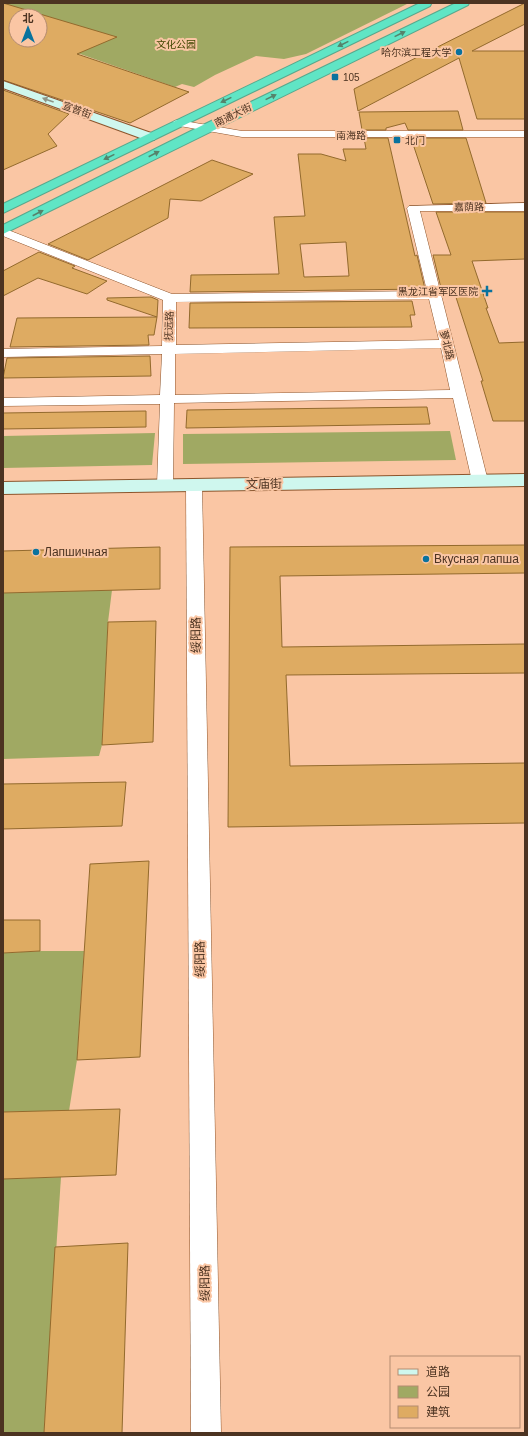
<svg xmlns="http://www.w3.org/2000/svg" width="528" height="1436" font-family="Arial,'Noto Sans SC',sans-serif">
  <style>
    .green { fill: #a0a963 }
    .building { fill: #deab62; stroke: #936a2d; fill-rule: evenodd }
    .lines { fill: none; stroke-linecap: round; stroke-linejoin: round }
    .street-casing { stroke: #8d552c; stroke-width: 1 }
    .secondary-casing { stroke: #8d552c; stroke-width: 2 }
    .highway-casing { stroke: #59a78c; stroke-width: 2 }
    .street { fill: #fff; fill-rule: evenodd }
    .secondary { fill: #cff7ee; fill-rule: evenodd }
    .highway { fill: #60e5c5; fill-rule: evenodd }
    .oneway { fill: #55836b }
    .oneway2 { fill: #8e9588 }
    .poi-dot { fill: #09729e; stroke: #fac6a4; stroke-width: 1.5 }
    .labels { text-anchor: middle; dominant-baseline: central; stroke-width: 4; stroke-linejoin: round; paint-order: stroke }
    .far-park-label { font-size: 10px; fill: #3f4501; stroke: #fac6a4 }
    .far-poi-label { font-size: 10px; fill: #4c3321; stroke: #fac6a4; text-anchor: end }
    .far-street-label { font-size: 10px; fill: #4c3321; stroke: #fac6a4 }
    .street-label { font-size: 12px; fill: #4c3321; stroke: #fac6a4 }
    .poi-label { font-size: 12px; fill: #4c3321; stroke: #fac6a4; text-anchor: start }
  </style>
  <rect width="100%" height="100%" fill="#fac6a4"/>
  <!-- green -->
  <g class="green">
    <polygon points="3,3 409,3 306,54 284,59 256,56 215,75 194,87 182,84 175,87 40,40 40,16 16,16"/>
    <polygon points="450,431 456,460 183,464 183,434"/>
    <polygon points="155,433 152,465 3,468 3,436"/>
    <polygon points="112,590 108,622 102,745 99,756 3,759 3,593"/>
    <polygon points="40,951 84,951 77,1060 69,1111 3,1112 3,953"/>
    <polygon points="61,1177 44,1433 3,1433 3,1179"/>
  </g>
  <!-- building -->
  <g class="building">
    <path d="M3,3L117,37L77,54L189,92L130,123L3,80ZM16,16H40V40H16Z"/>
    <polygon points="525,3 525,24 472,51 525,51 525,119 477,119 459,58 358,111 354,89"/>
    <polygon points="3,90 69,114 48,134 57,146 3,170"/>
    <polygon points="458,111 463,130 408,130 405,123 386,128 386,130 362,130 359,112"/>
    <path d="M364,138H388L415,256L417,255L425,289L190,292L191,275L279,274L274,217L305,216L298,154H321L346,161L343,149H366ZM346,242L349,276L304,277L300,244Z"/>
    <polygon points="411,138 466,138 486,203 433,204"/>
    <polygon points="212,160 253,174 201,201 170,199 168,218 88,260 48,244"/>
    <polygon points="436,212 525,212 525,259 472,261 488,308 486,308 499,343 525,342 525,421 493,421 481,381 483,381 453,288 441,288 433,255 451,255"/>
    <polygon points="39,252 75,266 72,268 107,281 87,294 38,278 3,296 3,271"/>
    <polygon points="151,297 158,300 157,317 107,300 107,298"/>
    <polygon points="412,301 415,315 410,315 412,327 189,328 190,303"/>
    <polygon points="157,317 154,335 148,335 149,345 10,347 17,318"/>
    <polygon points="150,356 151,376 3,378 7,358"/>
    <polygon points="427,407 430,424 186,428 187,410"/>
    <polygon points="146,411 146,427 3,429 3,413"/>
    <polygon points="525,545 525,573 280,576 282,647 525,644 525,673 286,675 290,766 525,763 525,823 228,827 230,547"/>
    <polygon points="160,547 160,589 3,593 3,551"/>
    <polygon points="156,621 153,742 102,745 108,622"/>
    <polygon points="126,782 122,826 3,829 3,784"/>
    <polygon points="149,861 140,1057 77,1060 90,864"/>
    <polygon points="3,920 40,920 40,951 3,953"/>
    <polygon points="120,1109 116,1175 3,1179 3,1112"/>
    <polygon points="128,1243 122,1433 44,1433 55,1247"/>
  </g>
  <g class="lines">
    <defs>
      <g id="street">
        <polygon points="178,120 242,131 525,131 525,137 242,137 174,125 173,123 174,121"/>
        <path d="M525,203V211H420L488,481L486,484L480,486L474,484L472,481L453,398L174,403L173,485L171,488L165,490L159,488L157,485L160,404L3,406V398L160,395L162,354L3,357V349L162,346L163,300L3,236V228L172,294L427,291L407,208L409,206ZM429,299L439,340L176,345V302ZM441,348L450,390L175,395V354Z"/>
        <polygon points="194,480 200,482 202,485 221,1433 191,1433 186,485 188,482"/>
      </g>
      <g id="secondary">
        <polygon points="3,81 154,134 156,137 154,140 146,140 3,88"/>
        <polygon points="525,474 525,486 3,494 3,482"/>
      </g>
      <g id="highway">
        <polygon points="420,3 431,4 430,6 3,213 3,204"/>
        <polygon points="456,3 469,3 468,5 3,234 3,225 201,126"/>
      </g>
    </defs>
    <!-- street casing -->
    <use href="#street" class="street-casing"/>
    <!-- secondary casing -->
    <use href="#secondary" class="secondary-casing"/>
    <!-- highway casing -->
    <use href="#highway" class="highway-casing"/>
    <!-- street -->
    <use href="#street" class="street"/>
    <!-- secondary -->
    <use href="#secondary" class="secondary"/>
    <!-- highway -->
    <use href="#highway" class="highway"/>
  </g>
  <!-- one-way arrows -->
  <defs><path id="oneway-solid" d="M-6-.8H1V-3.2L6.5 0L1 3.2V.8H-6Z"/></defs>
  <g class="oneway">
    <use href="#oneway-solid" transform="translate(400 34) rotate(-26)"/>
    <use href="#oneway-solid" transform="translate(343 44) rotate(154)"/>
    <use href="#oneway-solid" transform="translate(271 97) rotate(-26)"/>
    <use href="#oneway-solid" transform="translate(226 100) rotate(154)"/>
    <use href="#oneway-solid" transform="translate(154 154) rotate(-27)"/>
    <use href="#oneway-solid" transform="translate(109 157) rotate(154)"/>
    <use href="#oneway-solid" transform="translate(38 213) rotate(-27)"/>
  </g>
  <use class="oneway2" href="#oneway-solid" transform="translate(48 100) rotate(-160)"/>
  <!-- markers -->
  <g class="poi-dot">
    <circle cx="459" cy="52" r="4"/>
    <rect x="331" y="73" width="8" height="8" rx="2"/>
    <rect x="393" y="136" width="8" height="8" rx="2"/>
    <path d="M485 285h4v4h4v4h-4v4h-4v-4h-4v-4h4z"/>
    <circle cx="36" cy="552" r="4"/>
    <circle cx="426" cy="559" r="4"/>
  </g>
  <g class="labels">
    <!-- far-park labels -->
    <g class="far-park-label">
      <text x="176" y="44">文化公园</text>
    </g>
    <!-- far-poi labels -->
    <g class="far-poi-label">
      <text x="451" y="52">哈尔滨工程大学</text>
      <text x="343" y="77" text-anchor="start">105</text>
      <text x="405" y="140" text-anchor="start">北门</text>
      <text x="478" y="291">黑龙江省军区医院</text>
    </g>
    <!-- far-street labels -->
    <g class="far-street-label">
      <text transform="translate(77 110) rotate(20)">宣普街</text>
      <text transform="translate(233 115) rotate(-26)">南通大街</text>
      <text x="351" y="135">南海路</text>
      <text transform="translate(469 207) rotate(-1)">嘉荫路</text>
      <text transform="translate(169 326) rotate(-88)">抚远路</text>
      <text transform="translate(447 345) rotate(76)">萝北路</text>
    </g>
    <!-- street labels -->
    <g class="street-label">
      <text transform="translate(264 484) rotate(-1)">文庙街</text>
      <text transform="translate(196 635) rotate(-91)">绥阳路</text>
      <text transform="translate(200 959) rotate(-91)">绥阳路</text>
      <text transform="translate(205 1283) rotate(-91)">绥阳路</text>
    </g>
    <!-- poi labels -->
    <g class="poi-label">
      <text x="44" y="552">Лапшичная</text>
      <text x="434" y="559">Вкусная лапша</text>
    </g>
  </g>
  <!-- border -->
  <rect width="528" height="1436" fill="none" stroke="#4c3321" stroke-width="8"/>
  <!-- legend -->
  <rect x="390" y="1356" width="130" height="72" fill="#fac6a4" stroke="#b48b70"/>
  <rect x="398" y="1369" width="20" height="6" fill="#cff7ee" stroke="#b48b70"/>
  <text x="426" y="1376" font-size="12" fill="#4c3321">道路</text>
  <rect x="398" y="1386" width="20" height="12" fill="#a0a963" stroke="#b48b70"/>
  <text x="426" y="1396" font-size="12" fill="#4c3321">公园</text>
  <rect x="398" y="1406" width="20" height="12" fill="#deab62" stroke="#b48b70"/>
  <text x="426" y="1416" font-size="12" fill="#4c3321">建筑</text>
  <!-- north arrow -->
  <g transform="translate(28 28)"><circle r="19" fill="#fac6a4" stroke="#b48b70"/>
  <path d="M0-3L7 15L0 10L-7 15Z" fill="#09729e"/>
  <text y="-6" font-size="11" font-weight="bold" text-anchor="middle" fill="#4c3321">北</text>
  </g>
</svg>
